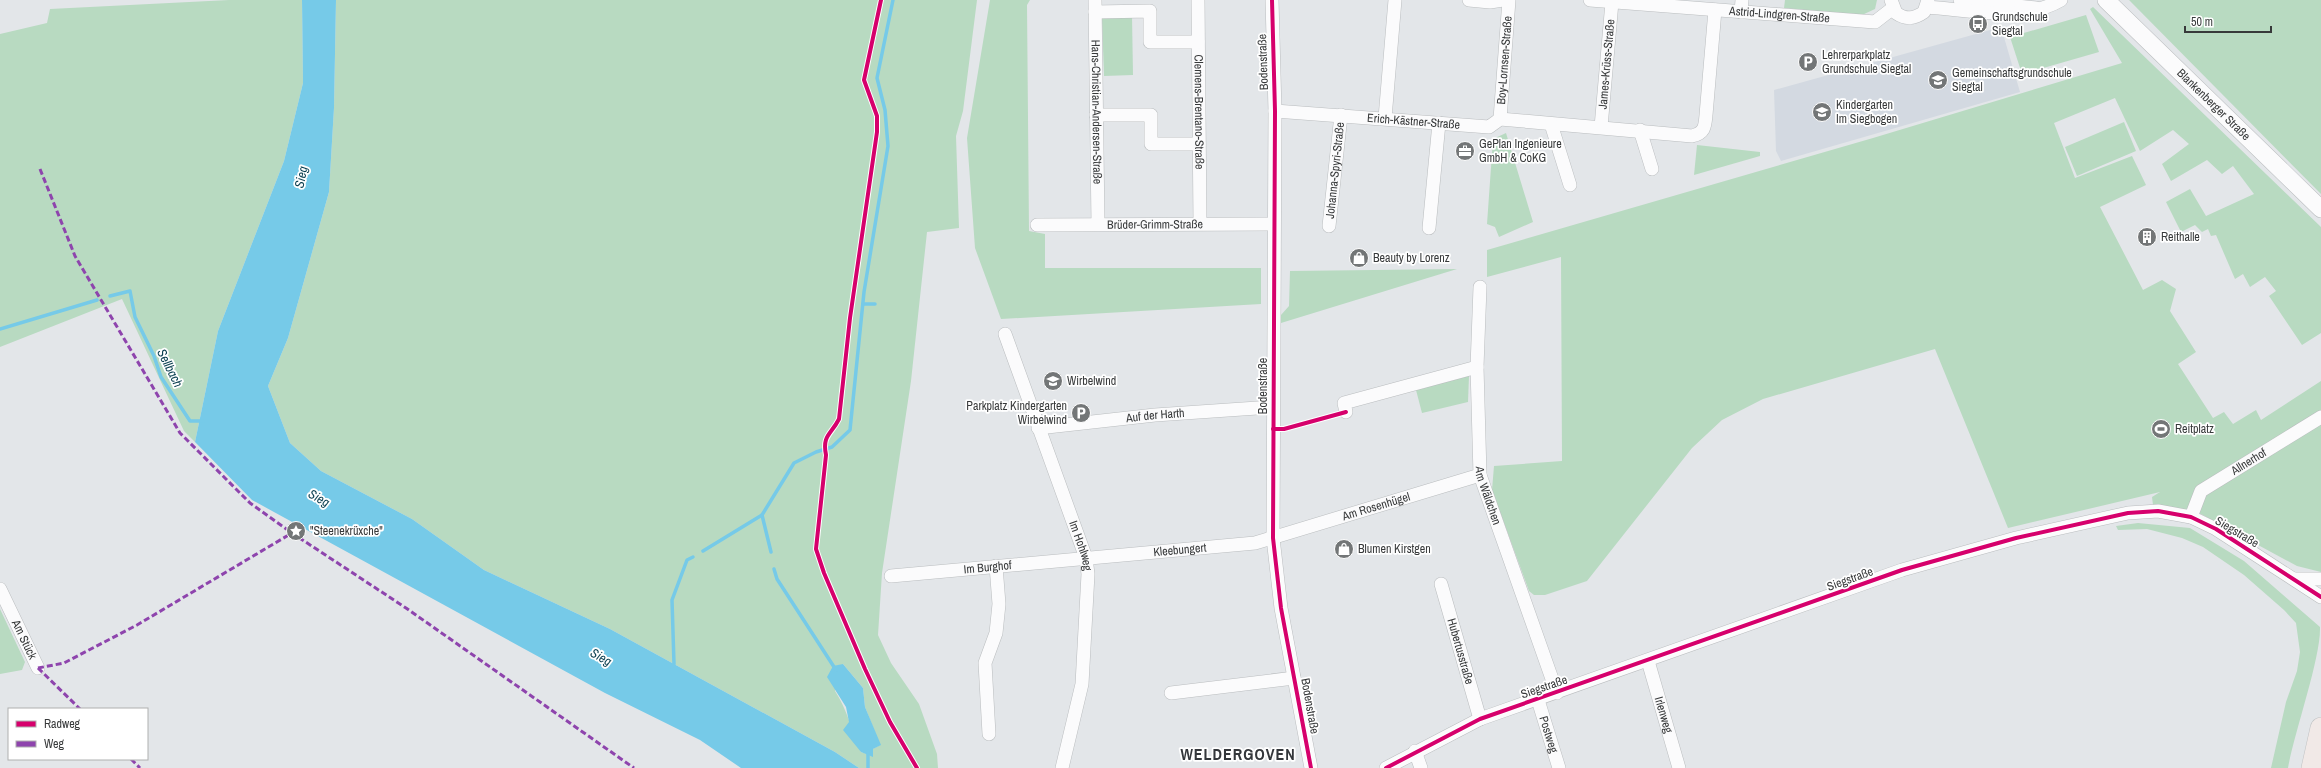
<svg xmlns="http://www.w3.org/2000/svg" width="2321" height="768" font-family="'Archivo Narrow',sans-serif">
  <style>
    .built { fill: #d3d9e1 }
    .green { fill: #b8dac1; fill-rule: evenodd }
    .water { fill: #76cae8 }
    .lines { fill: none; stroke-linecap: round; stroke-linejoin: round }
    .stream { stroke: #76cae8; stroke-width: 3.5 }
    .minor-casing { stroke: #babdbf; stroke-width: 14 }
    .tertiary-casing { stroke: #babdbf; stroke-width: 18 }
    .primary-casing { stroke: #c1c3c4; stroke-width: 22 }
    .minor { stroke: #fbfbfc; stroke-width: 13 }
    .tertiary { stroke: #fbfbfc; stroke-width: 17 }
    .primary { stroke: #f1e9e7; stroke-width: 21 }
    .quiet { stroke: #8e44ad; stroke-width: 3; stroke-dasharray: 6 3; stroke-linecap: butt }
    .cycleway-casing { stroke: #fff; stroke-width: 6 }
    .cycleway { stroke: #d6006c; stroke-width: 4 }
    .labels { text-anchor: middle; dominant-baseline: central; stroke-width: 3.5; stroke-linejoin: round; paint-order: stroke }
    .street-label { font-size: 12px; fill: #37393a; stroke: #fff }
    .poi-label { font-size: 12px; fill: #37393a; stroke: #fff; text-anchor: start }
    .water-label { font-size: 13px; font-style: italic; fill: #0a3f50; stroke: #fff }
    .district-label { font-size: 16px; font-weight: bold; letter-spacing: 1px; fill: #34373b; stroke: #fff }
  </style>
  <rect width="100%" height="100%" fill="#e3e6e9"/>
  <!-- built -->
  <polygon class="built" points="2001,27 2020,92 1781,161 1776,151 1774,90"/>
  <!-- green -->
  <g class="green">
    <polygon points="229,0 302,0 303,83 284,161 218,331 195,442 184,431 122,299 0,347 0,34 47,23 50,9"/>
    <path d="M336,0H977L963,111L956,136L959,228L927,232L911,381L882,573L878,635L891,663L919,704L937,754L938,768H859L835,752L610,629L484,570L412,519L321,471L290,443L268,386L288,338L329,192L334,108ZM843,664L863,688L865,707L880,745L873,749V756L861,752C852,731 847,709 835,691Z"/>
    <polygon points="990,0 1030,0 1027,5 1029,231 1045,234 1045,268 1261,268 1261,304 1001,319 975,248 967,138"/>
    <polygon points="1785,0 1877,0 1875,9 1862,15 1784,8"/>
    <polygon points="2129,0 2321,0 2321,194"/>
    <polygon points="2093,7 2321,227 2321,333 2302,345 2269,296 2276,291 2265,277 2250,287 2243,274 2235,279 2216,235 2211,236 2208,229 2202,232 2195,225 2181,232 2166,202 2190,189 2206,216 2254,194 2233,166 2222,174 2207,160 2171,181 2162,164 2189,144 2173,130 2140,151 2115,98 2054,123 2075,178 2132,156 2146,185 2100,207 2143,290 2162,280 2176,289 2170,311 2196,352 2178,364 2213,418 2224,412 2233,424 2256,410 2261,420 2321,381 2321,572 2297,566 2201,514 2153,505 2152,497 2160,492 2008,528 1935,349 1763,399 1722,420 1692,448 1587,581 1545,595 1534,595 1529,591 1492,490 1494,466 1562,461 1561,257 1487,277 1487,250 1873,138 2122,63 2090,9"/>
    <polygon points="2086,15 2099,52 2022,74 2010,37"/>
    <polygon points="1132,16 1133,75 1104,76 1102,17"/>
    <polygon points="2124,122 2136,151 2077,176 2065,147"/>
    <polygon points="1506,133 1533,222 1499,237 1495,227 1487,224 1493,139"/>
    <polygon points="1697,145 1760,152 1760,156 1694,175"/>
    <polygon points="1457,269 1281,323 1281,315 1289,306 1290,271"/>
    <polygon points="1469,376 1468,402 1422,413 1416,390"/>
    <path d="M2138,523L2190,528L2244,561L2320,627C2321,658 2294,733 2288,768H2271L2286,702L2297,671L2300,652L2296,623L2284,610L2244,575L2203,547L2182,538L2147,529L2118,530L2116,526Z"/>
    <polygon points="0,609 25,662 22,670 0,674"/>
  </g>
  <!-- water -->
  <g class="water">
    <polygon points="302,0 336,0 334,108 329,192 288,338 268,386 290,443 321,471 412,519 484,570 610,629 835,752 859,768 741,768 700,740 605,693 252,500 195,442 218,331 284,161 303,83"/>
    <polygon points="843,664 863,688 865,707 881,745 873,749 873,757 861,752 843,730 849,722 846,707 827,677 833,666"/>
  </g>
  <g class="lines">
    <!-- stream -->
    <g class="stream">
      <polyline points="110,296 130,291 135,317 154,356 161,377 190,421 203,421"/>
      <polyline points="863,304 875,304"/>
      <polyline points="0,329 97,300"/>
      <polyline points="703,551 762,515"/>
      <polyline points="771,552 762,515 794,463 816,452 832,447 850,430 864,292 888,146 885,110 877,78 893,0"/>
      <polyline points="774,569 777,579 836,670"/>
      <polyline points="672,667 674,664 672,600 687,560 693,557"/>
      <polyline points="868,751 868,768"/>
    </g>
    <defs>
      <g id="minor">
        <path id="s1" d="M1095,0L1098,224"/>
        <path id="s2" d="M1198,0L1200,223"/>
        <polyline points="1272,0 1275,111 1273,538 1281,608 1311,768"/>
        <polyline points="1469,0 1490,2 1503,0"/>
        <path id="s3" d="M1590,0L1875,22L1893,8"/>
        <path d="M1891,0L1896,13C1906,20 1914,19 1924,12L1928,0"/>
        <polyline points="1960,0 2036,8"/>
        <path d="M1927,7C1971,10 2021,23 2061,0"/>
        <polyline points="1095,12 1150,11 1150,42 1198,42"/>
        <polyline points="1741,12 1742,0"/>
        <path id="s4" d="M1275,111L1489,127L1500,119L1692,136C1705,133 1705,126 1706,115L1715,10"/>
        <polyline points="1096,115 1151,115 1151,144 1199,144"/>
        <polyline points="1385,118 1395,0"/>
        <path id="s5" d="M1500,119L1509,0"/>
        <polyline points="1551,124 1570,185"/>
        <path id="s6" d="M1601,127L1612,2"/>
        <polyline points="1640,130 1652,169"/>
        <path id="s7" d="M1037,225L1273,224"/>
        <path id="s8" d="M1329,226L1341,115"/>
        <polyline points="1429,228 1439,123"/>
        <path id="s9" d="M1480,287L1477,367L1480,475L1557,693"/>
        <path id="s10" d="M1005,334L1086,558L1088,574L1082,684L1062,768"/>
        <polyline points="1346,412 1344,403 1477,367"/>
        <path id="s11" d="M1038,428L1155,415L1272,407"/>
        <path id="s12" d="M2191,517L2201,491L2321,417"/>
        <path id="s13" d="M891,576L1255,543L1480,475"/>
        <polyline points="2294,579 2321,579"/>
        <path id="s14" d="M1441,584L1480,719"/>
        <path id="s15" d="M0,589L38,668"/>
        <path id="s16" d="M1648,661L1679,768"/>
        <polyline points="1171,693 1294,678"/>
        <path id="s17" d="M1538,700L1559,768"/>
        <polyline points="989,734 985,663 996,633 999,604 996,566"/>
        <polyline points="1415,751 1421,768"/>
        <polyline points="1386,768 1480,719 1902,570 2016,538 2128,513 2158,511 2191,517 2216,529 2321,597"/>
      </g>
      <g id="tertiary">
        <path id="s18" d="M2106,0L2321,209"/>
      </g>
      <polyline id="primary" points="2312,768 2321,728"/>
    </defs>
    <!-- minor casing -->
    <use href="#minor" class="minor-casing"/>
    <!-- tertiary casing -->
    <use href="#tertiary" class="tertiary-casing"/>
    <!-- primary casing -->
    <use href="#primary" class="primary-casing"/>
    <!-- minor -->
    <use href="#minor" class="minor"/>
    <!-- tertiary -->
    <use href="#tertiary" class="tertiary"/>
    <!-- primary -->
    <use href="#primary" class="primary"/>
    <!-- quiet -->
    <g class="quiet">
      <polyline points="40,169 75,256 180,433 250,503 292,533"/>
      <polyline points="38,668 64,663 137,625 292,533 406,608 634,768"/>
      <polyline points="38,668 80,709"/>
      <polyline points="131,759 140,768"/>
    </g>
    <defs>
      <g id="cycleway">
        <path d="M881,0L864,80L877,116V132L850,318L839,419C831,435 822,435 826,455L816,549L824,573L865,669L890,722L917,768"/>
        <polyline points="1272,0 1275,111 1273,538 1281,608 1311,768"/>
        <polyline points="1273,429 1284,429 1346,412"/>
        <polyline points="1386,768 1480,719 1902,570 2016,538 2128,513 2158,511 2191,517 2216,529 2321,597"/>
      </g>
    </defs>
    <!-- cycleway casing -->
    <use href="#cycleway" class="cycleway-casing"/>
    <!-- cycleway -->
    <use href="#cycleway" class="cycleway"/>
  </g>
  <!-- icons -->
  <defs>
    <symbol id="bus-disc" viewBox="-11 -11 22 22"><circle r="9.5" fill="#737677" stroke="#fff"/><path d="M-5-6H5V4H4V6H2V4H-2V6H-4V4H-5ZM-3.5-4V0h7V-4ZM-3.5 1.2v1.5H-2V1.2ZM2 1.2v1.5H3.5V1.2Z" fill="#fff"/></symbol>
    <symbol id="parking-disc" viewBox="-11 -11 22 22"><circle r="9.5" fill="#737677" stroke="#fff"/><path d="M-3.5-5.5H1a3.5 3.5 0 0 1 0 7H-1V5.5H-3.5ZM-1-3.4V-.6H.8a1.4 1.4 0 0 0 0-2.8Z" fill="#fff"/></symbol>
    <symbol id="school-disc" viewBox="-11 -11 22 22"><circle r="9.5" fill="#737677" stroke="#fff"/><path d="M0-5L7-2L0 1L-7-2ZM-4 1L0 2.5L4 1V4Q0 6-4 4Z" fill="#fff"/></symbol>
    <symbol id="office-disc" viewBox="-11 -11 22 22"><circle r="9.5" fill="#737677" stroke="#fff"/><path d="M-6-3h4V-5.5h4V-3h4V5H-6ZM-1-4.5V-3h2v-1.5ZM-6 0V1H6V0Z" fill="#fff"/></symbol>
    <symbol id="building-disc" viewBox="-11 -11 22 22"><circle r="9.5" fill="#737677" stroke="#fff"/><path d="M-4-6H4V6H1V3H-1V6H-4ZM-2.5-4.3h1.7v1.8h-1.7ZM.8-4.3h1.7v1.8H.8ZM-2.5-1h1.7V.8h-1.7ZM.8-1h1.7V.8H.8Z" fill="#fff"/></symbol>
    <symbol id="shop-disc" viewBox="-11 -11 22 22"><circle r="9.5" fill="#737677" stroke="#fff"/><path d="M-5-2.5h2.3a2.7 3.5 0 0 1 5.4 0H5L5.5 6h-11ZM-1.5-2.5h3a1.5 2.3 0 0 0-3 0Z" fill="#fff"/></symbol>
    <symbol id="stadium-disc" viewBox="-11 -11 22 22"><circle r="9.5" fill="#737677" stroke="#fff"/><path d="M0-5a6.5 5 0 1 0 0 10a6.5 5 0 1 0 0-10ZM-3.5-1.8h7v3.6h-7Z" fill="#fff"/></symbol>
    <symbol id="sight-disc" viewBox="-11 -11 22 22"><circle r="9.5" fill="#737677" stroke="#fff"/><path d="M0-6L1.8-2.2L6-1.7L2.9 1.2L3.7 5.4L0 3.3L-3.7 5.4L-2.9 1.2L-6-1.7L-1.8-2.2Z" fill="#fff"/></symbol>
  </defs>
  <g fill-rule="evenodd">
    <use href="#bus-disc" x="1967" y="13" width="22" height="22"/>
    <use href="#parking-disc" x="1797" y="51" width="22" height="22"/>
    <use href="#school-disc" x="1927" y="69" width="22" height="22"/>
    <use href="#school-disc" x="1811" y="101" width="22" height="22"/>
    <use href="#office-disc" x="1454" y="140" width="22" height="22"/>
    <use href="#building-disc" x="2136" y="226" width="22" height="22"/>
    <use href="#shop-disc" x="1348" y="247" width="22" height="22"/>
    <use href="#school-disc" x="1042" y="370" width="22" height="22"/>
    <use href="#parking-disc" x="1070" y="402" width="22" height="22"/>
    <use href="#stadium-disc" x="2150" y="418" width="22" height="22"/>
    <use href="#sight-disc" x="285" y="520" width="22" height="22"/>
    <use href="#shop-disc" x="1333" y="538" width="22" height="22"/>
  </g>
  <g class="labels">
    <!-- street labels -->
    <g class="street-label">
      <text stroke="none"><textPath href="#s3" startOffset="190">Astrid-Lindgren-Straße</textPath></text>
      <text stroke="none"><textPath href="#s5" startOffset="59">Boy-Lornsen-Straße</textPath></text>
      <text transform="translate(1263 62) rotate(-92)">Bodenstraße</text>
      <text stroke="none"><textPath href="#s6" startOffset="63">James-Krüss-Straße</textPath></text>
      <text stroke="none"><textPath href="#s18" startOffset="150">Blankenberger Straße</textPath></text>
      <text stroke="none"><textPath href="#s1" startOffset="112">Hans-Christian-Andersen-Straße</textPath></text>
      <text stroke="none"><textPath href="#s2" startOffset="112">Clemens-Brentano-Straße</textPath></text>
      <text stroke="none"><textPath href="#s4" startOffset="139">Erich-Kästner-Straße</textPath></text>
      <text stroke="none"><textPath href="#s8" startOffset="56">Johanna-Spyri-Straße</textPath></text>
      <text stroke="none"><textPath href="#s7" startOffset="118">Brüder-Grimm-Straße</textPath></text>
      <text transform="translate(1263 386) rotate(-90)">Bodenstraße</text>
      <text stroke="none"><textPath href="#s11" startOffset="118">Auf der Harth</textPath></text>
      <text stroke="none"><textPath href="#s12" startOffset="84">Allnerhof</textPath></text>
      <text stroke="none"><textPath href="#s9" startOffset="210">Am Wäldchen</textPath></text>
      <text stroke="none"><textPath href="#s13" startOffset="492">Am Rosenhügel</textPath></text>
      <text transform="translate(2237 532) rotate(31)">Siegstraße</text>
      <text stroke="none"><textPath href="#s10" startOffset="225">Im Hohlweg</textPath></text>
      <text stroke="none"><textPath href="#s13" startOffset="290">Kleebungert</textPath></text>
      <text stroke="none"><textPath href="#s13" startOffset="97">Im Burghof</textPath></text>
      <text transform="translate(1850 579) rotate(-20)">Siegstraße</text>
      <text stroke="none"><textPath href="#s15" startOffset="56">Am Stück</textPath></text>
      <text stroke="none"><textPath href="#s14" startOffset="70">Hubertusstraße</textPath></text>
      <text transform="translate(1544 687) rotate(-19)">Siegstraße</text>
      <text transform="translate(1310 706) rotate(80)">Bodenstraße</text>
      <text stroke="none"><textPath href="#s16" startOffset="56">Irlenweg</textPath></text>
      <text stroke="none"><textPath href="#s17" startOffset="36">Postweg</textPath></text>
    </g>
    <!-- poi labels -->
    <g class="poi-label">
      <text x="1992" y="17">Grundschule<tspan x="1992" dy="14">Siegtal</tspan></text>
      <text x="1822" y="55">Lehrerparkplatz<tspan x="1822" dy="14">Grundschule Siegtal</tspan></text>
      <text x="1952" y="73">Gemeinschaftsgrundschule<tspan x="1952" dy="14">Siegtal</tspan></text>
      <text x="1836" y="105">Kindergarten<tspan x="1836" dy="14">Im Siegbogen</tspan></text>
      <text x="1479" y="144">GePlan Ingenieure<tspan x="1479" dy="14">GmbH &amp; CoKG</tspan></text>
      <text x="2161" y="237">Reithalle</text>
      <text x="1373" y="258">Beauty by Lorenz</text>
      <text x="1067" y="381">Wirbelwind</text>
      <text x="1067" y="406" text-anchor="end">Parkplatz Kindergarten<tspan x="1067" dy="14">Wirbelwind</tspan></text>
      <text x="2175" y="429">Reitplatz</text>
      <text x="310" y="531">"Steenekrüxche"</text>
      <text x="1358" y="549">Blumen Kirstgen</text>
    </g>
    <!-- water labels -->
    <g class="water-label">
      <text transform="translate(301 177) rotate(-79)">Sieg</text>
      <text transform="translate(170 368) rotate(63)">Sellbach</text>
      <text transform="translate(319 498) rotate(29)">Sieg</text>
      <text transform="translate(601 657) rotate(29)">Sieg</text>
    </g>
    <!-- district labels -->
    <g class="district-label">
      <text x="1238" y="754">WELDERGOVEN</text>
    </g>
  </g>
  <!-- legend -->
  <rect x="8" y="708" width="140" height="52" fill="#ffffff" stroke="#afb0b0"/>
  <rect x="16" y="721" width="20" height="6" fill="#d6006c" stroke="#afb0b0"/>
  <text x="44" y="728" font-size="12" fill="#37393a">Radweg</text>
  <rect x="16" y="741" width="20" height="6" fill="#8e44ad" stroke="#afb0b0"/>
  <text x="44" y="748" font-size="12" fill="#37393a">Weg</text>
  <!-- scale -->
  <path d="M2185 26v6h86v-6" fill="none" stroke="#37393a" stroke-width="2"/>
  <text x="2191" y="26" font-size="12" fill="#37393a" stroke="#ffffff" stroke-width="3" paint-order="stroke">50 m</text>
</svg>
